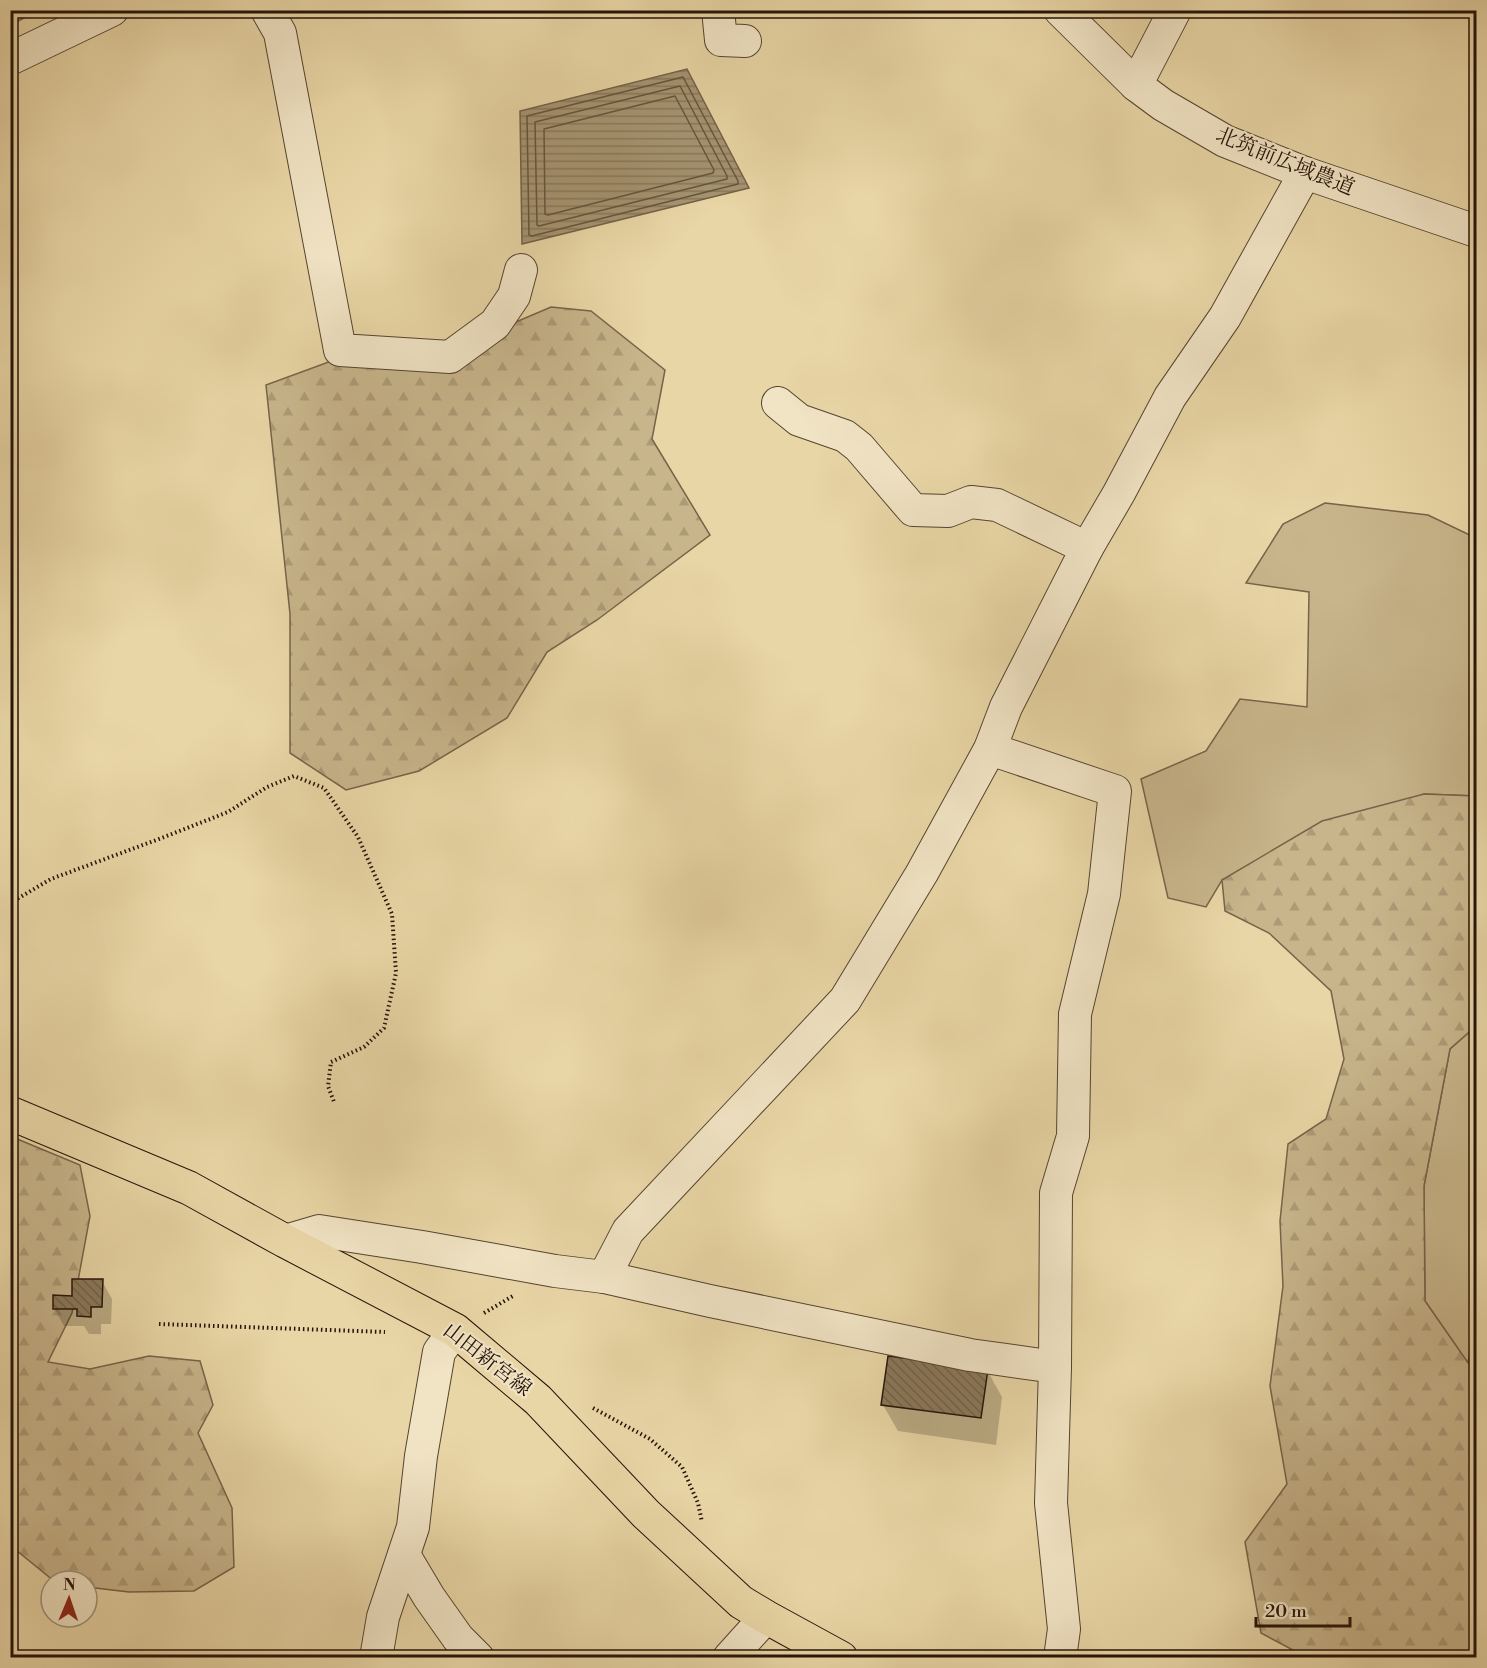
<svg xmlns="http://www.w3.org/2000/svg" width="1487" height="1668" font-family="'Libre Bodoni','Noto Serif JP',serif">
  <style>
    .grass { fill: #c8b58b; stroke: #76644a; stroke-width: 1.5 }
    .forest { fill: url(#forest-firs); stroke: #76644a; stroke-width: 1.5 }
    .water { fill: url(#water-rules); stroke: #726047; stroke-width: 1.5 }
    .shadow { fill: #0003 }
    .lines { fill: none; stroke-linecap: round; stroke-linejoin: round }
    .shore { stroke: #65543d; stroke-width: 1.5 }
    .building { fill: url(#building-back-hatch); stroke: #241309; stroke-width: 1.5 }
    .minor-casing { stroke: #554430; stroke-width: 34 }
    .major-casing { stroke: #241309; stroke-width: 35 }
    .path { stroke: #241309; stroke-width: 4; stroke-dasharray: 1.5 3; stroke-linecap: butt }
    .minor { stroke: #f1e4c5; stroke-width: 32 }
    .major { stroke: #e9d6a6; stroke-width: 33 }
    .labels { text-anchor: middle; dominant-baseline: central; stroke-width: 4.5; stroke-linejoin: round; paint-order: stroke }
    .street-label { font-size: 21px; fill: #241309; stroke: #f1e4c5 }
  </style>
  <defs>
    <pattern id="forest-firs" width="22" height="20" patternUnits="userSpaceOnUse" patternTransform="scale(1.5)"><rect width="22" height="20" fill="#c8b58b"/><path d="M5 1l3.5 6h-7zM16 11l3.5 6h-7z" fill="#ac9b77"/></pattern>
    <pattern id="water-rules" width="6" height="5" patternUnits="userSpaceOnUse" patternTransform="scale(1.5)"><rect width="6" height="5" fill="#a69471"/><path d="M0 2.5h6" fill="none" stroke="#87785b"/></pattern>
    <pattern id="building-back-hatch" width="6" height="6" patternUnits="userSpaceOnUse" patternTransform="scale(1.5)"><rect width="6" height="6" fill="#8a785b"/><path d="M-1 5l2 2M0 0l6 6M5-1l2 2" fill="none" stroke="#716149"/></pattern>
  </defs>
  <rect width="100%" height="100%" fill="#e9d6a6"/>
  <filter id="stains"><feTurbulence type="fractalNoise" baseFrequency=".00333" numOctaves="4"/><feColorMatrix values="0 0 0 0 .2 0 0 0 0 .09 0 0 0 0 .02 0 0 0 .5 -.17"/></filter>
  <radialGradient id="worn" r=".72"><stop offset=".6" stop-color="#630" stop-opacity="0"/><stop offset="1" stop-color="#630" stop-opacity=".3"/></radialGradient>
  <!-- grass -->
  <g class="grass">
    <polygon points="11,10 37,10 37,11 11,25"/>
    <polygon points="1325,503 1428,515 1476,538 1476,796 1424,794 1222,880 1206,907 1168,898 1141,779 1206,751 1240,699 1307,707 1309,592 1246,583 1283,524"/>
    <polygon points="1476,1026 1476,1311 1468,1363 1425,1301 1424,1186 1450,1049"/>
  </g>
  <!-- forest -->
  <g class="forest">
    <polygon points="551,307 591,311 665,370 652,439 710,535 597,620 547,652 507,718 419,771 346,790 290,753 290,614 266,385 364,349 453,349"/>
    <polygon points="1424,794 1476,796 1476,1026 1450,1049 1424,1186 1425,1301 1468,1363 1476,1367 1476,1657 1306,1657 1261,1633 1245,1542 1287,1484 1270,1386 1283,1286 1280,1221 1288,1144 1326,1119 1344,1059 1331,991 1269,933 1225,911 1222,880 1322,821"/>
    <polygon points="10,1136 80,1165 90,1216 72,1313 48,1362 90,1369 149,1356 200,1361 213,1405 198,1433 232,1508 234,1567 194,1591 129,1592 87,1587 87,1581 54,1581 11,1546"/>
  </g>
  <!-- water -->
  <polygon class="water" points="687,69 749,188 522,244 520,111"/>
  <!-- shadow -->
  <g class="shadow">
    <polygon points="102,1281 112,1299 111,1324 101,1324 101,1334 89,1334 84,1326 64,1326 54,1308"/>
    <polygon points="987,1370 1002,1397 996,1445 898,1431 883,1405"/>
  </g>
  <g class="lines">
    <!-- shore -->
    <g class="shore">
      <polygon points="683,77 738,181 738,184 532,236 529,235 527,116"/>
      <polygon points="680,86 727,176 727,179 539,226 537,225 535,122"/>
      <polygon points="675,96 714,170 713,173 548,215 545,214 544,129"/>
    </g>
  </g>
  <!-- building -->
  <g class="building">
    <polygon points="72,1279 103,1279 102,1307 91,1307 91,1317 77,1316 77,1309 53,1309 53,1295 72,1296"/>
    <polygon points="888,1356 988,1369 981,1418 881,1405"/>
  </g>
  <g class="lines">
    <defs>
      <g id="minor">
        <polyline points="267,10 280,33 340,350 450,357 495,324 514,296 521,270"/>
        <polyline points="718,10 721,40 745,41"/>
        <polyline points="1060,10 1136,85 1163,105 1225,141 1305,173 1476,231"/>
        <polyline points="10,59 112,10"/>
        <polyline points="1136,85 1175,10"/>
        <polyline points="778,403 799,420 845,436 859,447 913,510 948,511 971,502 997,505 1087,548"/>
        <polyline points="990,749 1115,791 1104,894 1075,1014 1073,1136 1056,1193 1055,1367 1051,1503 1064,1629 1060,1658"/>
        <polyline points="285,1241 319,1231 422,1247 555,1271 604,1277 710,1301 970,1355 1055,1367"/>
        <polyline points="604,1277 628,1231 845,1000 922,873 990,749 1006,707 1087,548 1119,493 1170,397 1225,317 1305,173"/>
        <polyline points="404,1555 429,1597 458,1638 478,1658"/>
        <polyline points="376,1658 383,1617 413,1527 421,1456 439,1352 455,1330"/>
        <polyline points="729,1658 766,1617"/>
      </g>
      <polyline id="major" points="10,1113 189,1188 285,1241 455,1330 538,1400 646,1514 741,1602 766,1617 841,1658"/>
    </defs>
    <!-- minor casing -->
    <use href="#minor" class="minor-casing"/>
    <!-- major casing -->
    <use href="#major" class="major-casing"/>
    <!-- path -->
    <g class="path">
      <polyline points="10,903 51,879 159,839 228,812 267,787 294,776 324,788 358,837 392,914 396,973 384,1028 364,1047 331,1062 328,1086 334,1102"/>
      <polyline points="484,1313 513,1296"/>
      <polyline points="159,1324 385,1332"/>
      <polyline points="593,1408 650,1439 682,1467 698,1503 702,1522"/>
    </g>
    <!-- minor -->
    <use href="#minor" class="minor"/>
    <!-- major -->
    <use href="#major" class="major"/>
  </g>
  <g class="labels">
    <!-- street labels -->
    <g class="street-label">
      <text transform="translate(1285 162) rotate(22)">北筑前広域農道</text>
      <text transform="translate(487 1360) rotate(38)">山田新宮線</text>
    </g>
  </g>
  <!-- margin -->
  <rect width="1487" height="1668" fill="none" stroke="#e9d6a6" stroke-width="36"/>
  <rect x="12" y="12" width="1463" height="1644" fill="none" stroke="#241309" stroke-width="3"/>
  <rect x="18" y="18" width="1451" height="1632" fill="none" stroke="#241309" stroke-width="1.5"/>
  <!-- north arrow -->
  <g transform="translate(69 1599) rotate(2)"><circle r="28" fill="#f1e4c5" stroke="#9f907a" stroke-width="1.5"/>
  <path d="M0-4.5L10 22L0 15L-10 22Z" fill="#8f2418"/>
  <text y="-9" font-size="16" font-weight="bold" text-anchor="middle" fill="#241309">N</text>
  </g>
  <!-- scale -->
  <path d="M1256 1617v9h94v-9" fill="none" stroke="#241309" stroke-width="3"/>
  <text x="1265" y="1617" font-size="18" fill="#241309" stroke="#f1e4c5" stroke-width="4.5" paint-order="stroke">20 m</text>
  <rect width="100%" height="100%" filter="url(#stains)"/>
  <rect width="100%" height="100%" fill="url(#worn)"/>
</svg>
